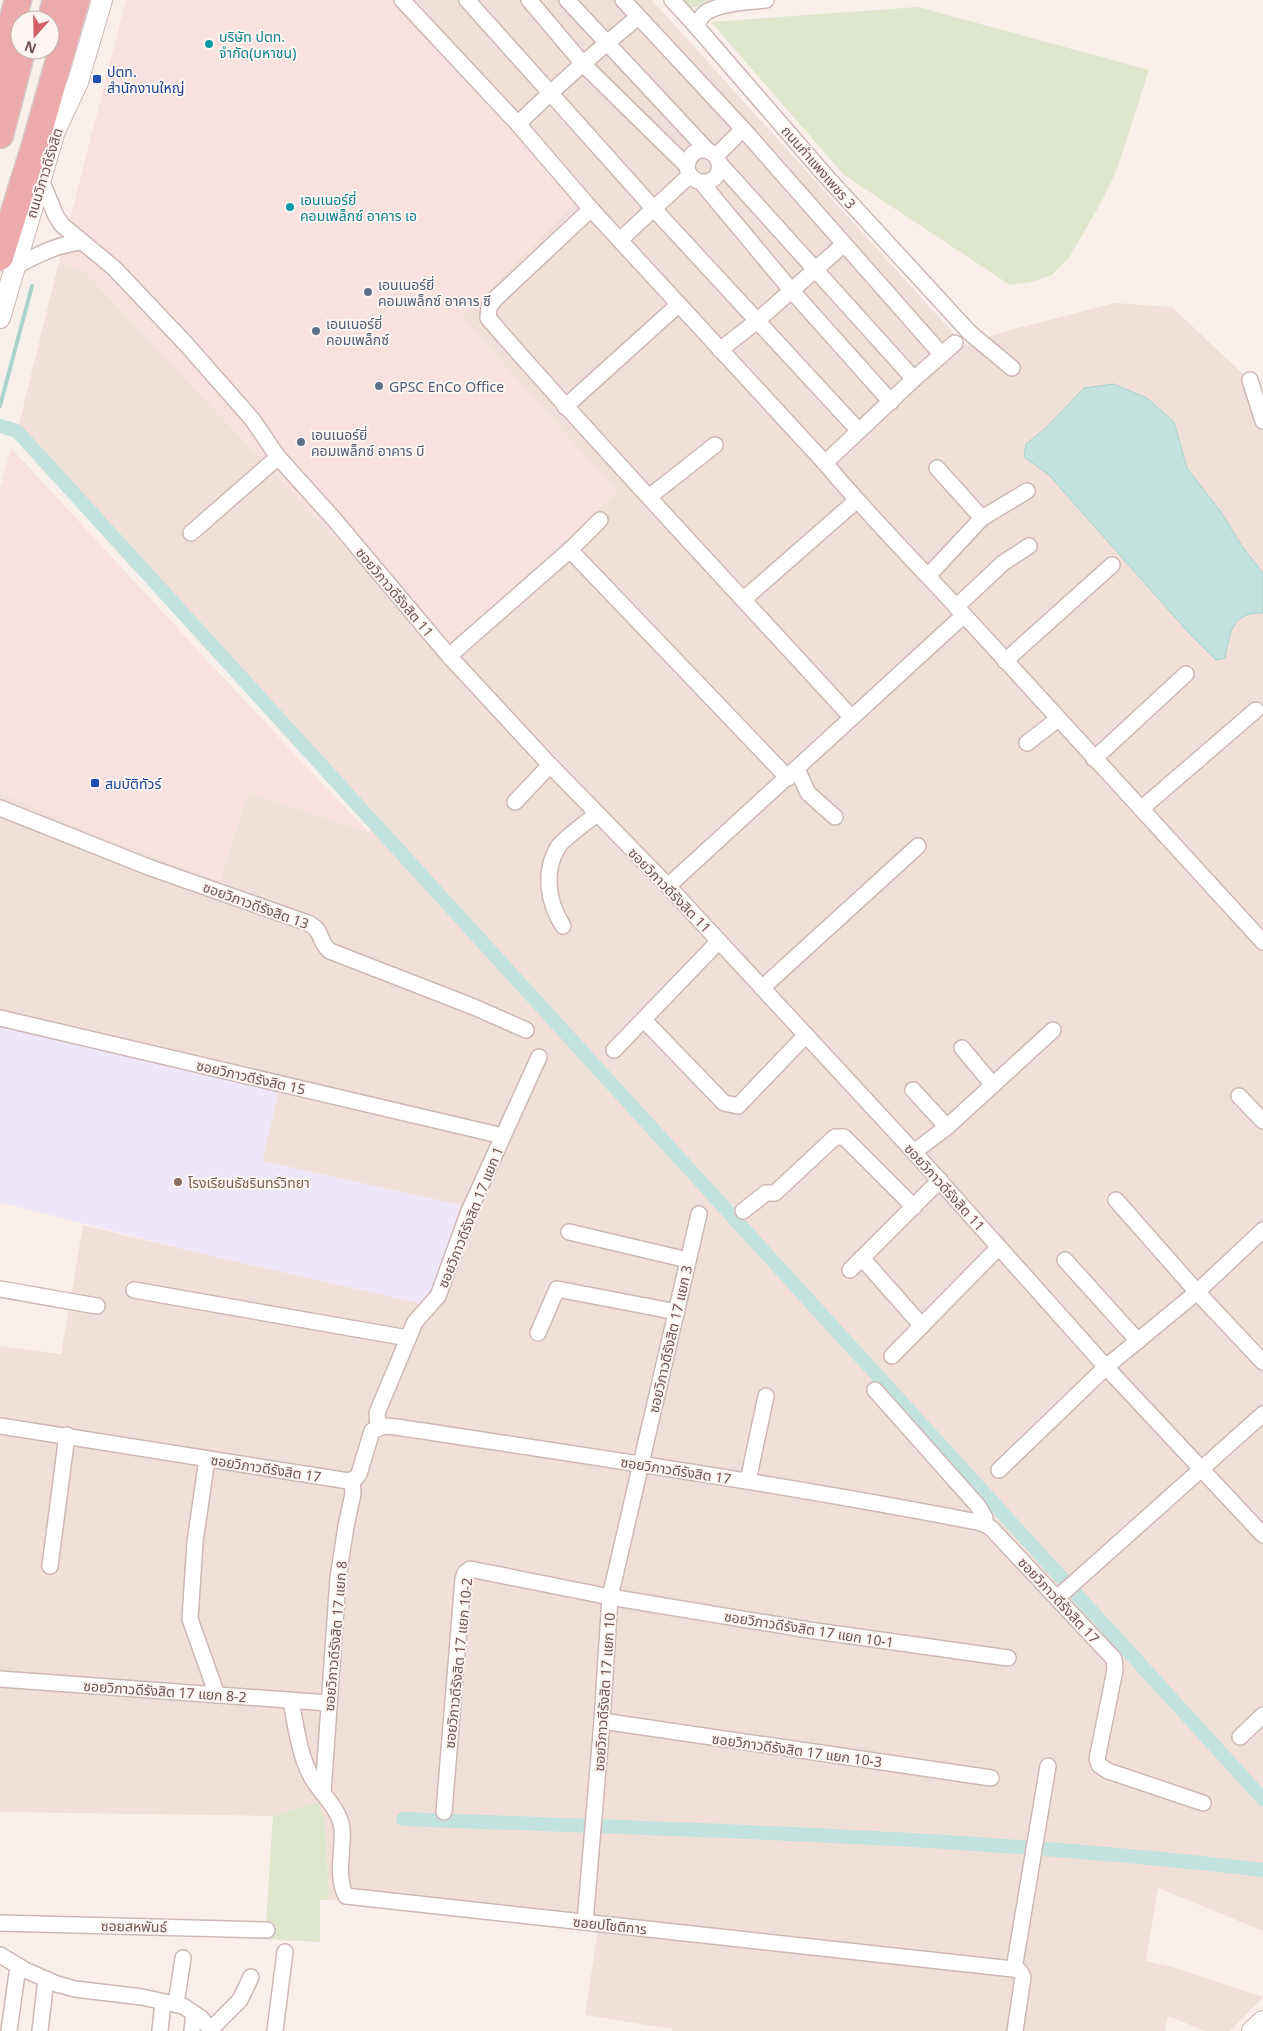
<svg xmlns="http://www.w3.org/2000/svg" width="1263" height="2031" font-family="'Noto Sans','Noto Sans Thai',sans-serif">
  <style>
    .residential { fill: #f1e0da }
    .commercial { fill: #f9e1e0 }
    .education { fill: #ede7f7 }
    .green { fill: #dee6cb }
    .water { fill: #c1e2dd; stroke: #a9d2cd }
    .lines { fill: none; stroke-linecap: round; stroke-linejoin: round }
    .stream { stroke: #a9d2cd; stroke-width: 4 }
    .canal { stroke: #c1e2dd; stroke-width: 14 }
    .street-casing { stroke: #cdb8b5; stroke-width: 18 }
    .secondary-casing { stroke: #cfb7b3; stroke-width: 22 }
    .highway-casing { stroke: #d5cbcb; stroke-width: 29 }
    .street { stroke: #fff; stroke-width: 15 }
    .secondary { stroke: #fff; stroke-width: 20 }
    .highway { stroke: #ecaaab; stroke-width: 26 }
    .culture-dot { fill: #0f9aa8; stroke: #fdf5f1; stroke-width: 2 }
    .transit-dot { fill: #1a4fb4; stroke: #fdf5f1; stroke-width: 2 }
    .service-dot { fill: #5c6f8a; stroke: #fdf5f1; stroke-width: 2 }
    .education-dot { fill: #8d6e63; stroke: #fdf5f1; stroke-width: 2 }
    .labels { text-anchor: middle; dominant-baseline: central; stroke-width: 4; stroke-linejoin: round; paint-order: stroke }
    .culture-label { font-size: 14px; fill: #0d838f; stroke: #fdf5f1; text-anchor: start }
    .transit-label { font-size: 14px; fill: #164399; stroke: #fdf5f1; text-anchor: start }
    .street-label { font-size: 14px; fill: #725351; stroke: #fdf5f1 }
    .service-label { font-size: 14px; fill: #4e5e75; stroke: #fdf5f1; text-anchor: start }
    .education-label { font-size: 14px; fill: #785e54; stroke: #fdf5f1; text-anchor: start }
  </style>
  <rect width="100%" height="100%" fill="#faf0eb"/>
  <!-- residential -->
  <polygon class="residential" points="395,0 652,0 964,345 1006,331 1115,303 1172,307 1260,390 1263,396 1263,1931 1158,1888 1146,1961 1173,1967 1263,1997 1230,2031 1205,2031 1168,2016 1165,2031 672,2031 672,2029 585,2015 598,1929 329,1900 325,1822 318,1802 273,1816 0,1812 0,1346 61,1354 83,1225 203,1254 423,1304 460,1205 262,1161 279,1091 0,1025 0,793 97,835 220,881 248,792 369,832 383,823 19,424 59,262 85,272 346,549 450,645 617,492 462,317 569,208 578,202 396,5"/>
  <!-- commercial -->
  <g class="commercial">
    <polygon points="126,0 395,0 396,5 578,202 569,208 462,317 618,492 450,645 346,549 85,272 59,262"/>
    <polygon points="11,448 295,755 369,832 248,792 220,881 97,835 0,793 0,488"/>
  </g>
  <!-- education -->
  <polygon class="education" points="0,1025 279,1091 262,1161 460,1205 435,1291 423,1304 203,1254 0,1202"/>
  <!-- green -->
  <g class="green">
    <polygon points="681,0 737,0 689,8"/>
    <polygon points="918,7 1149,70 1117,169 1103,199 1070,256 1052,275 1031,282 1010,285 844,175 711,22"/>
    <polygon points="318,1802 325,1822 329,1900 320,1900 320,1942 265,1939 273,1816"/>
  </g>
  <!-- water -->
  <path class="water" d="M1114,384L1147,398L1174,422L1187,468L1221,512L1242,546L1263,573V613C1232,612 1230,632 1225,658L1216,660L1187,631L1049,475L1024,457L1026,444L1046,428L1084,388Z"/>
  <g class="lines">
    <!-- stream -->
    <polyline class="stream" points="0,406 32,286"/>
    <!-- canal -->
    <g class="canal">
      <polyline points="0,426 17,431 1263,1799"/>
      <path d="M403,1819C690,1830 977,1836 1263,1870"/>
    </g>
    <defs>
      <g id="street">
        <path d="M402,0L518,124L591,209L825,463C869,516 918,565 965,616C1064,724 1163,833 1263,942"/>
        <polyline points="467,0 654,209 859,431"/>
        <polyline points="529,0 584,65 687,166"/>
        <polyline points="567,0 707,150"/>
        <polyline points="623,0 743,129 942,355"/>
        <polyline points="672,0 696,26 824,174 970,333 1012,368"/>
        <path d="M696,26C698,23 700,18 703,15C713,4 751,1 766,0"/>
        <path d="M518,124C556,86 597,51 638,17"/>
        <polyline points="716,156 743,129"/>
        <polyline points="720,164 914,379"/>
        <polyline points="41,180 56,216 62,225 114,268 186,344 252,419 278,457 333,518 449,656 550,765 668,886 914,1152 1106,1367 1263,1535"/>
        <path d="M701,182C717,183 724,169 716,156C693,135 673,175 701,182L791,290L891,402"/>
        <path d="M591,209L495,299L489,307L488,318C606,454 730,584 851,717"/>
        <polyline points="620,240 690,175"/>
        <path d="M16,266C38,255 57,244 82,242"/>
        <polyline points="720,350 757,321 843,245"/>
        <polyline points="1250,380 1263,421"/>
        <polyline points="565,407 678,305"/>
        <polyline points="825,463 914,379 955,343"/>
        <polyline points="937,468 982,518"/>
        <polyline points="649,497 715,445"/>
        <polyline points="191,533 278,457"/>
        <polyline points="570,550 788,778"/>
        <polyline points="928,576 982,518 1027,491"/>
        <polyline points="744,599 856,501"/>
        <polyline points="956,607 1003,563 1029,546"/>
        <polyline points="449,656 570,550 600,520"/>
        <polyline points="1005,661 1112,565"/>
        <polyline points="1027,743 1058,719"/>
        <polyline points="1094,759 1186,674"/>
        <polyline points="797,769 808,793 835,817"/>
        <polyline points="515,802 550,765"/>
        <path d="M0,808L151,868L308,923C325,932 317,941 330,951L474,1007L526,1030"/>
        <polyline points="1141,809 1256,710"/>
        <polyline points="668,886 964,615"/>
        <path d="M563,926C548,903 543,872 558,847C564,838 587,822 597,814"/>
        <polyline points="762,988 918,846"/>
        <polyline points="0,1018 503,1136"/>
        <polyline points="644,1020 724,1103 738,1106 806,1035"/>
        <polyline points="962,1048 993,1085"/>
        <polyline points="614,1050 719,941"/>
        <polyline points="913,1090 947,1127"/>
        <polyline points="1239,1096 1263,1121"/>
        <polyline points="914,1152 947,1127 1053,1030"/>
        <polyline points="1116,1200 1197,1292 1263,1362"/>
        <polyline points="743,1211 766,1193 775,1193 835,1137 844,1137 914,1207"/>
        <polyline points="569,1232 688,1260"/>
        <polyline points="862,1258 922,1326"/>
        <polyline points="1065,1260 1138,1341"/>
        <polyline points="850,1270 940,1180"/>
        <polyline points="0,1289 97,1306"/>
        <polyline points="134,1290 408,1338"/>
        <polyline points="538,1333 557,1289 677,1312"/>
        <polyline points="892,1356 999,1247"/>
        <polyline points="875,1390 978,1506 985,1518 983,1524"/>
        <path d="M0,1426L349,1481L356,1478L359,1474L372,1431L384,1426L397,1427C592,1457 788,1485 982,1523L991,1528L1114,1659L1115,1670L1097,1759L1099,1765L1108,1771L1203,1803"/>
        <polyline points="378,1428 377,1413 415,1322 438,1296 469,1211 539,1057"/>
        <polyline points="207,1459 195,1542 190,1619 217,1695"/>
        <polyline points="999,1470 1106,1367 1197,1292 1263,1230"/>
        <polyline points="748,1481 766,1396"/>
        <polyline points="50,1566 67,1435"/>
        <polyline points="1057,1598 1263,1414"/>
        <polyline points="0,1679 329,1703"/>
        <path d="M291,1701C296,1726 299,1755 312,1778C322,1795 339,1808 342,1828C344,1851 335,1874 346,1896L1013,1969L1020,1971L1023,1977L1015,2031"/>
        <polyline points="602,1721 991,1778"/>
        <polyline points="1240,1737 1263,1715"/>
        <polyline points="323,1793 338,1578 346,1526 353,1494 352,1480"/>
        <polyline points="444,1812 463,1579 465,1573 470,1569 610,1597 809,1630 1008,1658"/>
        <polyline points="585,1922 602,1721 610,1597 699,1214"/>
        <polyline points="0,1923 267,1930"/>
        <polyline points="0,1955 25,1970 57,1984 75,1989 142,1997 183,2006 201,2018 212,2031"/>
        <polyline points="1014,1969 1048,1766"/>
        <polyline points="176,2004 183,1958"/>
        <polyline points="211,2029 240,2000 251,1977"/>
        <polyline points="9,2031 18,1966"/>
        <polyline points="40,2031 46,1979"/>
        <polyline points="160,2031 163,2002"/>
        <polyline points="192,2031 194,2014"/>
        <polyline points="275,2031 285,1952"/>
      </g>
      <g id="secondary">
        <polyline points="0,318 55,131 78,82 102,0"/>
        <polyline points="1252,2031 1263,2021"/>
      </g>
      <g id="highway">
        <polyline points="50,23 56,0"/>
        <polyline points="0,68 18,0"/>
        <polyline points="0,135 22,50"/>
        <polyline points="0,257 36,142 76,0"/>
      </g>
    </defs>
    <!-- street casing -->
    <use href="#street" class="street-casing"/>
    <!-- secondary casing -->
    <use href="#secondary" class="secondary-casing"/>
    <!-- highway casing -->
    <use href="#highway" class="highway-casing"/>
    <!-- street -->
    <use href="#street" class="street"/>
    <!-- secondary -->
    <use href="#secondary" class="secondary"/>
    <!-- highway -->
    <use href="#highway" class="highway"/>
  </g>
  <!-- markers -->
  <g class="culture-dot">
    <circle cx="209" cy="44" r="5"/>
    <circle cx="290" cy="207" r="5"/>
  </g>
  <g class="transit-dot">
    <rect x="92" y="74" width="10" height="10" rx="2.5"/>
    <rect x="90" y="778" width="10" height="10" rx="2.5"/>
  </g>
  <g class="service-dot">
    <circle cx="368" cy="292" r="5"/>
    <circle cx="316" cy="331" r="5"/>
    <circle cx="379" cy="386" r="5"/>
    <circle cx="301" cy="442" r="5"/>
  </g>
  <circle class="education-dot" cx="178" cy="1182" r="5"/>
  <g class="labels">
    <!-- culture labels -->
    <g class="culture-label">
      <text x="219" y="36">บริษัท ปตท.<tspan x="219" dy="16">จำกัด(มหาชน)</tspan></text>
      <text x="300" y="199">เอนเนอร์ยี่<tspan x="300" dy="16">คอมเพล็กซ์ อาคาร เอ</tspan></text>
    </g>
    <!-- transit labels -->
    <g class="transit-label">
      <text x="107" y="71">ปตท.<tspan x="107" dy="16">สำนักงานใหญ่</tspan></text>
      <text x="105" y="783">สมบัติทัวร์</text>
    </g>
    <!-- street labels -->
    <g class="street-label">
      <text transform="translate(819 167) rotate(49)">ถนนกำแพงเพชร 3</text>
      <text transform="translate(44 173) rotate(-73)">ถนนวิภาวดีรังสิต</text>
      <text transform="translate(395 592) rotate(50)">ซอยวิภาวดีรังสิต 11</text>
      <text transform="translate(670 890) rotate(46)">ซอยวิภาวดีรังสิต 11</text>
      <text transform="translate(256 905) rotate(20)">ซอยวิภาวดีรังสิต 13</text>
      <text transform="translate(251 1077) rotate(13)">ซอยวิภาวดีรังสิต 15</text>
      <text transform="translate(945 1187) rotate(48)">ซอยวิภาวดีรังสิต 11</text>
      <text transform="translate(470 1217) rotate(-68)">ซอยวิภาวดีรังสิต 17 แยก 1</text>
      <text transform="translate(670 1339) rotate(-77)">ซอยวิภาวดีรังสิต 17 แยก 3</text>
      <text transform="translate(266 1468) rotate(9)">ซอยวิภาวดีรังสิต 17</text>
      <text transform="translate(676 1470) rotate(9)">ซอยวิภาวดีรังสิต 17</text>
      <text transform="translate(1059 1600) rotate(47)">ซอยวิภาวดีรังสิต 17</text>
      <text transform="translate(809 1629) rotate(9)">ซอยวิภาวดีรังสิต 17 แยก 10-1</text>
      <text transform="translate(335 1636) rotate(-85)">ซอยวิภาวดีรังสิต 17 แยก 8</text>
      <text transform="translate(458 1663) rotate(-84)">ซอยวิภาวดีรังสิต 17 แยก 10-2</text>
      <text transform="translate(165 1691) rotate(4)">ซอยวิภาวดีรังสิต 17 แยก 8-2</text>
      <text transform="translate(604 1692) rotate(-86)">ซอยวิภาวดีรังสิต 17 แยก 10</text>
      <text transform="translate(797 1750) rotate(8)">ซอยวิภาวดีรังสิต 17 แยก 10-3</text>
      <text transform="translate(610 1925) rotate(6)">ซอยปโชติการ</text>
      <text transform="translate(134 1926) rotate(1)">ซอยสหพันธ์</text>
    </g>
    <!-- service labels -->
    <g class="service-label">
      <text x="378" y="284">เอนเนอร์ยี่<tspan x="378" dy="16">คอมเพล็กซ์ อาคาร ซี</tspan></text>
      <text x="326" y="323">เอนเนอร์ยี่<tspan x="326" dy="16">คอมเพล็กซ์</tspan></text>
      <text x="389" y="386">GPSC EnCo Office</text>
      <text x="311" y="434">เอนเนอร์ยี่<tspan x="311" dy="16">คอมเพล็กซ์ อาคาร บี</tspan></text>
    </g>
    <!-- education labels -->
    <g class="education-label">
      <text x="188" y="1182">โรงเรียนธัชรินทร์วิทยา</text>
    </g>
  </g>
  <!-- north arrow -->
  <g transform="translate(35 35) rotate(200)"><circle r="24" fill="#fdf5f1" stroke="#c5b4b1"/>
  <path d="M0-4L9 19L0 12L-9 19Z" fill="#d46067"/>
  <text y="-8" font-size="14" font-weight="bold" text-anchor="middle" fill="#725351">N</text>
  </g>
</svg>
